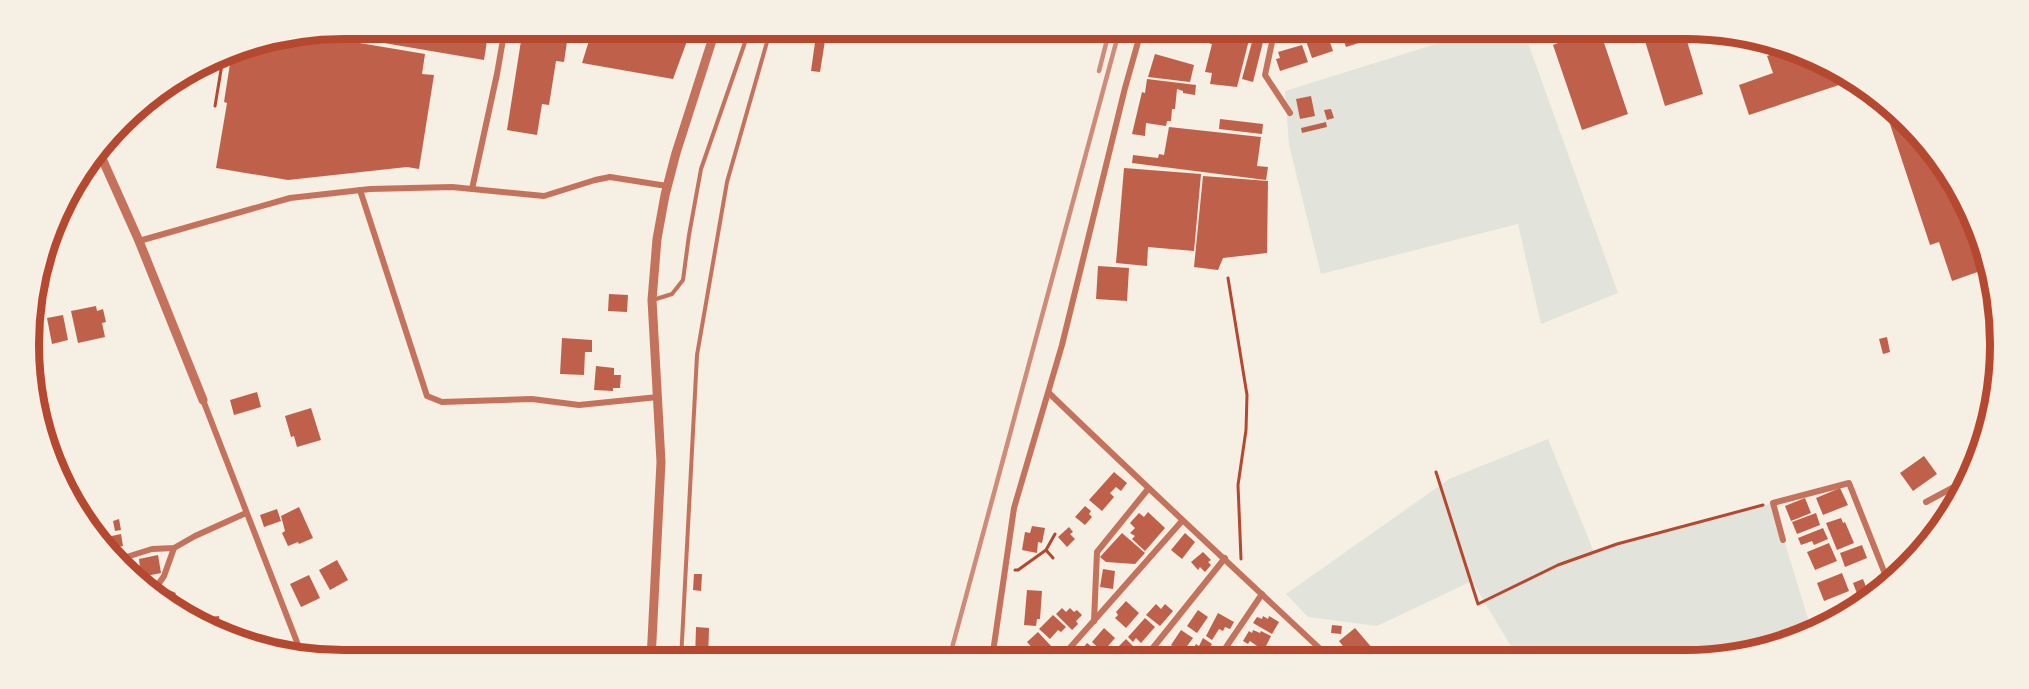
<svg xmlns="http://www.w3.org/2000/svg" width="2029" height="689" font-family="Montserrat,sans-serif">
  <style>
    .green { fill: #e2e4dc }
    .building { fill: #bf614a }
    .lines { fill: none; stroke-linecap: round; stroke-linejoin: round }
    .path { stroke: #b5482f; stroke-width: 3 }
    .service { stroke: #c5725c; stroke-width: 4 }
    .minor { stroke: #c5725c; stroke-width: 6 }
    .tertiary { stroke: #c5725c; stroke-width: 9 }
    .rail { stroke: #cf8b77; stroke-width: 4.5 }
    .rim { fill: none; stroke: #b5482f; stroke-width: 8 }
  </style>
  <rect width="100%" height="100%" fill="#f6efe4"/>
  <!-- green -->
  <g class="green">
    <polygon points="1484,29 1523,29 1618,293 1541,324 1518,224 1321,274 1289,145 1285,91"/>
    <polygon points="1548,439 1594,552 1683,525 1773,503 1812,632 1725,658 1518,658 1472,581 1377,626 1308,617 1286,594 1449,479"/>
  </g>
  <!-- building -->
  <g class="building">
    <polygon points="344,28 489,28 484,60 325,33"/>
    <polygon points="523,28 569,28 564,62 556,61 549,105 542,104 537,135 507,130"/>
    <polygon points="593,28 669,28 690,33 673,79 582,63"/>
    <polygon points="817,28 827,28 820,72 811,71"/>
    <polygon points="1174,28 1252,28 1237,87 1210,84 1212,73 1205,72 1212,44 1172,34"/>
    <polygon points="1300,28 1325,28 1333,51 1312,58 1304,35 1312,32 1311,29 1301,33"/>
    <polygon points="1339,28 1357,28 1362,42 1346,47"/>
    <polygon points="1577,28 1599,28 1628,114 1582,130 1553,45 1558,43 1555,36"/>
    <polygon points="1641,28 1683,28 1703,94 1665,106"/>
    <polygon points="1255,31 1265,34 1253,82 1242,79"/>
    <polygon points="312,35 425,54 422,74 434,75 419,169 407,167 288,180 216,168 227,103 224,102 232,51"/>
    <polygon points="1773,42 1851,81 1749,115 1739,85 1773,73 1767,56 1775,53"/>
    <polygon points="1302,45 1308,62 1280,71 1276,59 1280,58 1278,52"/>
    <polygon points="1155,54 1194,65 1190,82 1148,77"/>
    <polygon points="1147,79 1196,85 1195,95 1183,93 1183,91 1177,89 1175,109 1172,109 1171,121 1167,121 1166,126 1146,123 1145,136 1132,134 1142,92 1145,93"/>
    <polygon points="1311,96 1315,116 1300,119 1296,99"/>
    <polygon points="1879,96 1958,186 1986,269 1952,281 1939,242 1930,245 1886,112 1879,114 1874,98"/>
    <polygon points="1331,109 1334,118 1327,120 1324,110"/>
    <polygon points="1220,119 1263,124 1262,134 1219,129"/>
    <polygon points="1326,122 1327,127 1302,133 1301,128"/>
    <polygon points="1169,127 1261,137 1257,166 1268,167 1266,180 1132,163 1133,155 1158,158 1159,154 1164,155"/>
    <polygon points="1124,168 1201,174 1194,251 1148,247 1147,266 1116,263"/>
    <polygon points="1203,176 1268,181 1267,253 1223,258 1218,270 1194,267"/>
    <polygon points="1098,266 1129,268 1127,301 1096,299"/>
    <polygon points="609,294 628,295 627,312 608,311"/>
    <polygon points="96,306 97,311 103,309 106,322 102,323 105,337 78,343 71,311"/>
    <polygon points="63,315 68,340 52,344 47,318"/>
    <polygon points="1887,337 1890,352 1883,354 1879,339"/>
    <polygon points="562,338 592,340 592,352 585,352 584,375 560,374"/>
    <polygon points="596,366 614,368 614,375 621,375 620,388 613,388 613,391 594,390"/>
    <polygon points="257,392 261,407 234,415 230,400"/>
    <polygon points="311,408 321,440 297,447 294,436 291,437 285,416"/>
    <polygon points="1924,456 1937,474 1913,491 1900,473"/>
    <polygon points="1114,472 1127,483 1121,491 1116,487 1110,493 1114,497 1102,511 1089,500"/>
    <polygon points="1840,488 1848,505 1823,515 1816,498"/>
    <polygon points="72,489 80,513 79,513 68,490"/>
    <polygon points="1960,497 1958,503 1940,524 1935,517"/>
    <polygon points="1805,498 1811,513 1791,521 1785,506"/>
    <polygon points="1085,506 1091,511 1089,514 1092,517 1085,525 1075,517"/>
    <polygon points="299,507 313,538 299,544 298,542 288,546 282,533 285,531 281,516"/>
    <polygon points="277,509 281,521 264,527 260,515"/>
    <polygon points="1148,512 1165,528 1145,551 1132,539 1135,536 1130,533 1135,528 1130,523 1139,513 1144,517"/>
    <polygon points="1816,513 1820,525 1797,534 1792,522"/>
    <polygon points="1841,518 1843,523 1845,522 1854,543 1837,550 1826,523"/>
    <polygon points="119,519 121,530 115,531 113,521"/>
    <polygon points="1032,526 1045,528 1042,543 1038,542 1037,553 1022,550 1025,532 1030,533"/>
    <polygon points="1069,527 1073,532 1070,534 1075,539 1067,547 1058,537"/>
    <polygon points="1823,528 1828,539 1814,545 1812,541 1801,545 1798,538"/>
    <polygon points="1122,533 1145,553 1135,564 1106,562 1100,557"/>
    <polygon points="1185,533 1195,542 1182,559 1171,550"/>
    <polygon points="121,534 123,546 110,549 107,537"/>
    <polygon points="1829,543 1837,561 1815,570 1807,552"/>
    <polygon points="1862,545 1867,558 1845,567 1840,553"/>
    <polygon points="1203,552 1211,560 1208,562 1211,565 1205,572 1200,567 1198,570 1191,562"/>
    <polygon points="158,555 161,573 141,577 139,559"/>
    <polygon points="337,560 348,580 330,590 319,570"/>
    <polygon points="1103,569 1115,571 1113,589 1100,587"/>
    <polygon points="1842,573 1849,591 1824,601 1817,583"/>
    <polygon points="694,574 702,574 701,591 693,590"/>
    <polygon points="309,575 320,598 301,607 290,584"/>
    <polygon points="1863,579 1870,597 1861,604 1853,583"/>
    <polygon points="169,590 176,593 171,602 165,599"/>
    <polygon points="1027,590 1042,591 1040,619 1037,619 1036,626 1024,625"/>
    <polygon points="1126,601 1139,613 1126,628 1115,618 1118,615 1116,612"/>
    <polygon points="1156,604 1161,609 1165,604 1173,611 1160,626 1146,615"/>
    <polygon points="1853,605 1854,608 1833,622 1829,614"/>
    <polygon points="1062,608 1066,612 1070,608 1074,612 1077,610 1082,615 1076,621 1078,624 1072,630 1056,614"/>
    <polygon points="1198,610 1208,617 1197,633 1187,626"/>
    <polygon points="1218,613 1234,622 1230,629 1225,627 1223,631 1219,629 1212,640 1206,636"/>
    <polygon points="1053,615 1066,627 1061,632 1058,630 1050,639 1039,629"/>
    <polygon points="219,616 221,631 198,620 198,618"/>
    <polygon points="1263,616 1268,619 1269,616 1279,622 1272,634 1253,623 1257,617 1262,619"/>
    <polygon points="1145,618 1155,627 1141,643 1136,638 1133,642 1128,637"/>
    <polygon points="1332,625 1342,626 1341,634 1331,633"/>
    <polygon points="696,627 709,628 708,660 695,660"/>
    <polygon points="1104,628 1115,638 1103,652 1092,642"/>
    <polygon points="1355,628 1373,649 1361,659 1353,659 1339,641"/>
    <polygon points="1181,630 1193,638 1182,653 1171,645"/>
    <polygon points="1253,630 1260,633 1261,631 1271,636 1265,648 1262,647 1260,651 1256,649 1257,646 1250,641 1248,644 1243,641 1249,631 1252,633"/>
    <polygon points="1038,632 1052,647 1046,652 1044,650 1039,655 1027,642"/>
    <polygon points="1203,638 1212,644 1207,652 1209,653 1205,659 1200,657 1199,659 1191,659 1188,657 1196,644 1199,646"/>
    <polygon points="1126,639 1137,650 1128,659 1120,659 1117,657 1113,659 1110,655"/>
    <polygon points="1087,643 1101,654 1097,659 1074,659"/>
    <polygon points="1239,648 1241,650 1242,648 1249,652 1251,649 1259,654 1256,659 1230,659 1235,650 1238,651"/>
    <polygon points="1168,651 1177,657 1175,659 1162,659"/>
  </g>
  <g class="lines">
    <!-- path -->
    <g class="path">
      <polyline points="215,106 223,58 229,59 231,51"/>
      <polyline points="1228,278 1247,395 1246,430 1238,485 1241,559"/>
      <polyline points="1436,472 1478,604 1558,565 1617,544 1763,505"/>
      <polyline points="1046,550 1053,558"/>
      <polyline points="1015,570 1018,570 1046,550 1055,534"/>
    </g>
    <!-- service -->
    <g class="service">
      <polyline points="653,300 672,294 683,280 689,235 701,169 750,28"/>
      <polyline points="681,660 697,355 727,182 771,28"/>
    </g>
    <!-- minor -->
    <g class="minor">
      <polyline points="1275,28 1265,75 1290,113"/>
      <polyline points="472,189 497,74 505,28"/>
      <polyline points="360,190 427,396 442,402 532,399 579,405 658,397"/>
      <polyline points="139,241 290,198 370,189 452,187 544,196 595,180 610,177 667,186"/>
      <path d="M1049,393C1142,483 1236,570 1331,659"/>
      <polyline points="203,400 302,655"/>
      <polyline points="1926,502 1967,480"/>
      <polyline points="1783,540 1773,503 1849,483 1889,584"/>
      <polyline points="120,559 152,549 174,548 195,536 246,513"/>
      <polyline points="153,592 164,576 174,548"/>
      <polyline points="1094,621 1097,552 1148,489"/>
      <polyline points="992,659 1014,508 1062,345 1125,88 1142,28"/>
      <polyline points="1060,659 1182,521"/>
      <polyline points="1144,659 1225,558"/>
      <polyline points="1218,659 1262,594"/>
    </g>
    <!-- tertiary -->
    <g class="tertiary">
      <polyline points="100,154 139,241 203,400"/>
      <polyline points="651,660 661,462 652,300 657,239 665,195 676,153 716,28"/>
    </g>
    <!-- rail -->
    <g class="rail">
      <polyline points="1099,71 1110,28"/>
      <polyline points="949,659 1120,28"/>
    </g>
  </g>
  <!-- crop -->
  <path d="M0 0H2029V689H0ZM344 39H1685A305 305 0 0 1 1990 344V345A305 305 0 0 1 1685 650H344A305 305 0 0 1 39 345V344A305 305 0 0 1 344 39Z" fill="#f6efe4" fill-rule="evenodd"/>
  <path class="rim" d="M344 39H1685A305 305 0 0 1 1990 344V345A305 305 0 0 1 1685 650H344A305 305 0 0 1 39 345V344A305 305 0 0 1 344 39Z"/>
</svg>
